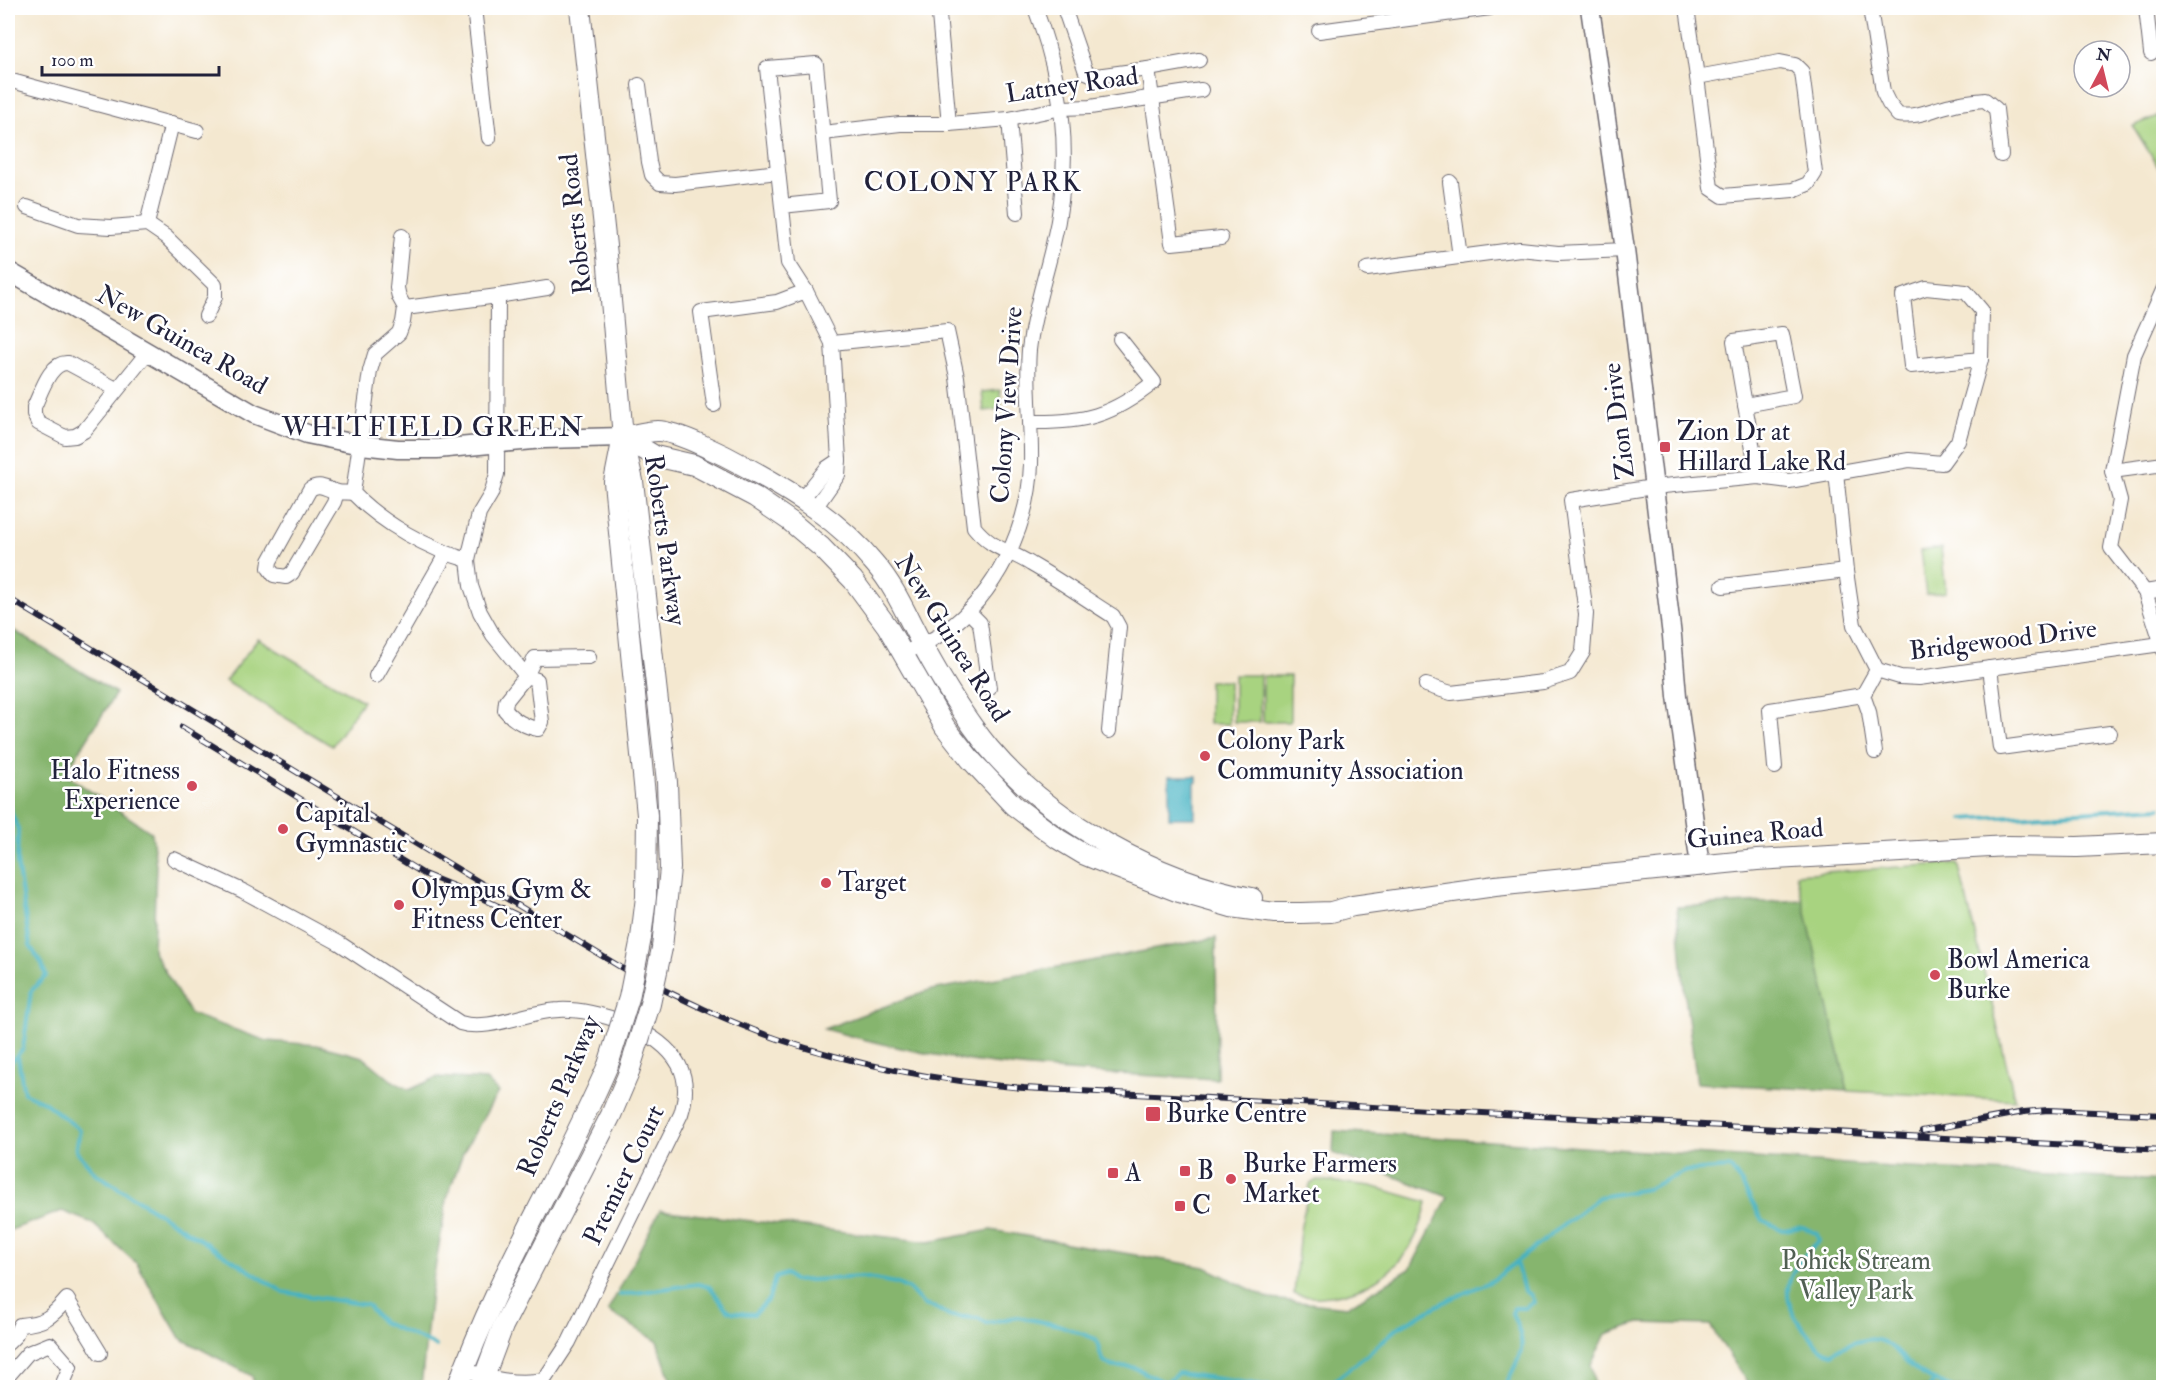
<svg xmlns="http://www.w3.org/2000/svg" width="2171" height="1395" font-family="'IM FELL Double Pica',serif">
  <style>
    .green { fill: #a8d380; stroke: #657a5e; stroke-width: 1.5 }
    .forest { fill: #86b56e; stroke: #546c54; stroke-width: 1.5 }
    .water { fill: #45b2c2; stroke: #346a7e; stroke-width: 1.5 }
    .lines { fill: none; stroke-linecap: round; stroke-linejoin: round }
    .stream { stroke: #45b2c2; stroke-width: 4 }
    .minor-casing { stroke: #6c676f; stroke-width: 16 }
    .tertiary-casing { stroke: #6c676f; stroke-width: 21 }
    .secondary-casing { stroke: #6c676f; stroke-width: 22 }
    .minor { stroke: #fff; stroke-width: 14 }
    .tertiary { stroke: #fff; stroke-width: 18 }
    .secondary { stroke: #fff; stroke-width: 20 }
    .rail-casing { stroke: #22223b; stroke-width: 6 }
    .rail { stroke: #fff; stroke-width: 4; stroke-dasharray: 11; stroke-linecap: butt }
    .secondary-bridge-casing { stroke: #6c676f; stroke-width: 22; stroke-linecap: butt }
    .secondary-bridge { stroke: #fff; stroke-width: 20 }
    .poi-dot { fill: #d1495b; stroke: #fff; stroke-width: 2 }
    .labels { text-anchor: middle; dominant-baseline: central; stroke-width: 5; stroke-linejoin: round; paint-order: stroke }
    .street-label { font-size: 26px; fill: #22223b; stroke: #fff }
    .poi-label { font-size: 26px; fill: #22223b; stroke: #fff; text-anchor: start }
    .park-label { font-size: 26px; fill: #516053; stroke: #fff }
    .neighbourhood-label { font-size: 27px; letter-spacing: 1.5px; fill: #22223b; stroke: #fff }
  </style>
  <rect width="100%" height="100%" fill="#fff"/>
  <filter id="ink" filterUnits="userSpaceOnUse"><feTurbulence type="fractalNoise" baseFrequency=".0167" numOctaves="2"/><feDisplacementMap in="SourceGraphic" scale="12" xChannelSelector="R" yChannelSelector="G"/><feConvolveMatrix kernelMatrix="1 2 1 2 8 2 1 2 1" color-interpolation-filters="sRGB"/></filter>
  <filter id="wash" filterUnits="userSpaceOnUse"><feTurbulence type="fractalNoise" baseFrequency=".008" numOctaves="4" result="noise"/><feDisplacementMap in="SourceGraphic" scale="24" xChannelSelector="R" yChannelSelector="G"/><feGaussianBlur stdDeviation="1.35" result="paint"/><feColorMatrix in="noise" values="0 0 0 0 0 0 0 0 0 0 0 0 0 0 0 0 0 1.4 0 .05"/><feComposite in="paint" operator="in"/></filter>
  <g filter="url(#wash)">
    <rect width="100%" height="100%" fill="#f4e8d0"/>
    <!-- green -->
    <g class="green">
      <polygon points="2163,114 2163,175 2133,126"/>
      <polygon points="1000,390 1002,409 984,411 982,392"/>
      <polygon points="1941,548 1946,592 1926,595 1920,551"/>
      <polygon points="258,639 363,701 332,746 225,681"/>
      <rect x="1234" y="675" width="26" height="47"/>
      <rect x="1263" y="676" width="27" height="46"/>
      <rect x="1209" y="681" width="20" height="43"/>
      <polygon points="1958,863 2015,1100 1848,1091 1796,874"/>
      <path d="M1317,1180L1371,1186L1427,1202C1416,1258 1379,1292 1321,1297C1313,1298 1303,1296 1294,1294L1300,1230L1310,1184Z"/>
    </g>
    <!-- forest -->
    <g class="forest">
      <polygon points="8,627 116,693 65,774 152,833 156,866 153,951 190,1014 267,1041 317,1045 363,1057 391,1080 409,1090 438,1077 486,1080 498,1092 463,1153 447,1198 431,1292 421,1387 255,1387 252,1376 180,1338 137,1264 92,1223 62,1211 8,1231"/>
      <polygon points="1803,900 1848,1091 1697,1083 1684,989 1677,907"/>
      <path d="M1216,938L1217,1079C1149,1075 1080,1074 1012,1066C948,1060 886,1046 824,1029L926,991Z"/>
      <polygon points="1334,1131 1892,1167 2163,1181 2163,1387 1750,1387 1710,1325 1639,1323 1606,1334 1591,1365 1595,1387 673,1387 657,1341 608,1311 660,1210 929,1242 991,1230 1205,1267 1270,1299 1347,1307 1410,1269 1448,1197 1333,1153"/>
    </g>
    <!-- water -->
    <polygon class="water" points="1169,776 1197,776 1197,782 1195,783 1195,818 1169,818"/>
    <g class="lines">
      <!-- stream -->
      <g class="stream">
        <polyline points="8,804 18,829 17,863 30,946 42,964 46,976 31,991 23,1049 8,1065"/>
        <polyline points="1963,819 2161,807"/>
        <polyline points="18,1057 24,1093 44,1102 80,1130 76,1150 95,1173 283,1292 367,1305 382,1322 436,1346"/>
        <path d="M620,1295L698,1284L710,1287C729,1310 720,1313 754,1314L769,1299L775,1278L786,1274L794,1281L862,1277L896,1283L910,1290L924,1305L936,1308L949,1316L978,1318L987,1323L1017,1317L1059,1325L1096,1339C1099,1346 1099,1356 1104,1361C1114,1371 1120,1365 1131,1367C1144,1369 1154,1381 1167,1382L1178,1373L1277,1387L1331,1383L1367,1355L1397,1328L1442,1303L1492,1281L1599,1197L1647,1189L1686,1171L1731,1168L1742,1184L1762,1220L1783,1230L1803,1227L1817,1234L1819,1241C1786,1271 1775,1296 1807,1333C1815,1343 1820,1350 1832,1354C1840,1346 1846,1346 1856,1342C1891,1330 1897,1359 1922,1374C1931,1380 1942,1383 1952,1388"/>
        <path d="M1505,1388C1518,1355 1531,1351 1512,1314L1514,1308H1525L1534,1302L1531,1295L1524,1291L1516,1262"/>
        <polyline points="1929,1388 1934,1380"/>
      </g>
    </g>
  </g>
  <g filter="url(#ink)">
    <g class="lines">
      <defs>
        <g id="minor">
          <polyline points="474,8 489,138"/>
          <polyline points="1064,8 1086,72 1096,76 1148,69 1172,243 1221,238"/>
          <polyline points="1687,8 1697,77"/>
          <path d="M1870,8L1883,92L1889,104L1898,115C1919,118 1932,109 1951,105C1962,102 1974,101 1985,100L1996,109L2001,155"/>
          <polyline points="2146,8 2151,53"/>
          <polyline points="939,15 949,124"/>
          <polyline points="1319,31 1490,8"/>
          <polygon points="1780,62 1795,65 1802,72 1815,173 1808,184 1793,190 1723,196 1711,188 1697,77"/>
          <polyline points="1148,69 1199,60"/>
          <polyline points="8,80 197,131"/>
          <polyline points="639,85 649,162 652,175 660,183 675,184 778,172"/>
          <polyline points="1009,119 1017,213"/>
          <polyline points="823,133 900,124 949,124 1009,119 1062,108 1090,107 1201,90"/>
          <polyline points="1450,182 1460,257"/>
          <polyline points="782,206 829,201 816,64 767,68 788,263 806,291"/>
          <polyline points="27,207 78,225 111,227 147,224 166,237 215,285 215,297 206,316"/>
          <polyline points="147,224 172,123"/>
          <path d="M402,236L397,288L399,297L405,308L403,322L399,333L375,354L370,371L353,493C382,523 428,549 468,560"/>
          <polyline points="1367,269 1520,249 1558,253 1625,250"/>
          <polygon points="1926,288 1966,292 1982,311 1981,359 1911,366 1903,296"/>
          <polyline points="2164,288 2134,355 2112,471 2120,500 2111,548 2145,592 2164,651"/>
          <path d="M498,296L497,474L491,494L479,514L469,555L468,560L471,586L480,612L493,635L526,676L537,680L542,722L538,729C526,727 513,720 505,710L506,701L526,676L535,658L589,657"/>
          <polyline points="405,308 498,296 547,288"/>
          <polygon points="1782,334 1794,396 1745,405 1734,341"/>
          <path d="M832,343L947,331L957,377L974,527C993,550 1007,549 1031,564C1059,580 1086,599 1113,616L1119,627L1109,731"/>
          <path d="M116,389L68,363C50,361 41,393 34,407V414L38,423L65,437L75,436L84,431L147,353"/>
          <polyline points="714,405 701,312 777,302 806,291 832,343 839,460 838,475 815,508"/>
          <polyline points="1745,405 1758,477"/>
          <path d="M1030,422C1084,423 1112,416 1154,382L1120,339"/>
          <polyline points="2112,471 2164,464"/>
          <polyline points="1836,472 1846,571 1854,625 1877,670 1900,677 1919,678 2161,644"/>
          <path d="M337,492L334,502L292,573L286,577L274,575L269,568L270,561L310,489C321,482 326,490 338,492C342,493 348,492 353,493"/>
          <polyline points="802,499 827,468 839,460"/>
          <polyline points="1723,586 1846,571"/>
          <polyline points="2145,592 2164,589"/>
          <polyline points="968,611 980,623 989,688"/>
          <path d="M904,653C917,647 932,641 944,632C996,595 1029,527 1031,464C1032,426 1026,388 1029,350C1033,314 1045,279 1053,244C1073,164 1064,84 1035,8"/>
          <polyline points="1990,668 2000,748 2110,733"/>
          <polyline points="376,676 446,554"/>
          <polyline points="1426,685 1451,693 1543,682 1570,673 1583,652 1586,614 1571,500 1653,487 1758,477 1789,481 1909,460 1942,463 1958,441 1981,359"/>
          <polyline points="1875,752 1869,712 1863,695 1877,670"/>
          <polyline points="1775,767 1770,710 1863,695"/>
          <path d="M174,859L243,891L339,943L460,1023C490,1032 527,1011 559,1010C596,1008 660,1030 679,1065C687,1080 686,1098 681,1114L569,1342L544,1380C515,1385 491,1379 463,1369"/>
          <path d="M8,1343L15,1336L20,1325C44,1323 51,1318 67,1299L100,1353"/>
          <polyline points="8,1376 28,1353 50,1344 70,1367 61,1388"/>
        </g>
        <g id="tertiary">
          <polyline points="1590,8 1625,250 1672,636 1677,696 1700,866"/>
          <polyline points="8,271 254,414 307,434 361,445 398,449 437,449 544,439 623,437"/>
        </g>
        <g id="secondary">
          <polyline points="580,8 607,255 623,437 633,481 667,782 670,868 662,948"/>
          <polyline points="623,437 655,456 694,465 755,497 790,521 821,547 853,580 887,626 945,727 971,760 1013,805 1058,839 1083,854 1112,866 1179,892 1231,907 1275,913 1301,913 1331,912 1353,906 1495,886 1757,860 2008,846 2077,847 2164,843"/>
          <path d="M623,437C634,435 647,431 658,431C677,431 728,457 746,467C794,493 840,521 875,564C896,588 908,619 923,646C942,681 964,717 989,748C1052,823 1157,880 1252,898"/>
          <polyline points="622,442 614,482 647,815 646,897 641,938"/>
          <path d="M457,1388C497,1275 561,1174 608,1065"/>
          <polyline points="480,1388 503,1326 611,1115 628,1075"/>
        </g>
      </defs>
      <!-- minor casing -->
      <use href="#minor" class="minor-casing"/>
      <!-- tertiary casing -->
      <use href="#tertiary" class="tertiary-casing"/>
      <!-- secondary casing -->
      <use href="#secondary" class="secondary-casing"/>
      <!-- minor -->
      <use href="#minor" class="minor"/>
      <!-- tertiary -->
      <use href="#tertiary" class="tertiary"/>
      <!-- secondary -->
      <use href="#secondary" class="secondary"/>
      <defs>
        <g id="rail">
          <path d="M8,598L632,974C680,998 728,1022 778,1039C858,1066 940,1081 1024,1088L2164,1150"/>
          <polyline points="182,727 424,874 473,894 519,916"/>
          <polyline points="1922,1131 2024,1112 2048,1110 2164,1115"/>
        </g>
      </defs>
      <!-- rail casing -->
      <use href="#rail" class="rail-casing"/>
      <!-- rail -->
      <use href="#rail" class="rail"/>
      <defs>
        <g id="secondary-bridge">
          <polyline points="608,1065 629,998 641,938"/>
          <polyline points="628,1075 650,1004 662,948"/>
        </g>
      </defs>
      <!-- secondary-bridge casing -->
      <use href="#secondary-bridge" class="secondary-bridge-casing"/>
      <!-- secondary-bridge -->
      <use href="#secondary-bridge" class="secondary-bridge"/>
    </g>
  </g>
  <!-- markers -->
  <g class="poi-dot">
    <rect x="1659" y="441" width="12" height="12" rx="3"/>
    <circle cx="1205" cy="756" r="6"/>
    <circle cx="192" cy="786" r="6"/>
    <circle cx="283" cy="829" r="6"/>
    <circle cx="826" cy="883" r="6"/>
    <circle cx="399" cy="905" r="6"/>
    <circle cx="1935" cy="975" r="6"/>
    <rect x="1145" y="1106" width="16" height="16" rx="3"/>
    <rect x="1179" y="1165" width="12" height="12" rx="3"/>
    <rect x="1107" y="1167" width="12" height="12" rx="3"/>
    <circle cx="1231" cy="1179" r="6"/>
    <rect x="1174" y="1200" width="12" height="12" rx="3"/>
  </g>
  <g class="labels">
    <!-- street labels -->
    <g class="street-label">
      <text transform="translate(1072 85) rotate(-8)">Latney Road</text>
      <text transform="translate(576 224) rotate(-96)">Roberts Road</text>
      <text transform="translate(182 340) rotate(30)">New Guinea Road</text>
      <text transform="translate(1007 405) rotate(-86)">Colony View Drive</text>
      <text transform="translate(1619 421) rotate(-97)">Zion Drive</text>
      <text transform="translate(665 540) rotate(82)">Roberts Parkway</text>
      <text transform="translate(952 638) rotate(58)">New Guinea Road</text>
      <text transform="translate(2003 640) rotate(-7)">Bridgewood Drive</text>
      <text transform="translate(1755 834) rotate(-5)">Guinea Road</text>
      <text transform="translate(559 1096) rotate(-67)">Roberts Parkway</text>
      <text transform="translate(624 1175) rotate(-64)">Premier Court</text>
    </g>
    <!-- poi labels -->
    <g class="poi-label">
      <text x="1677" y="432">Zion Dr at<tspan x="1677" dy="30">Hillard Lake Rd</tspan></text>
      <text x="1217" y="741">Colony Park<tspan x="1217" dy="30">Community Association</tspan></text>
      <text x="180" y="771" text-anchor="end">Halo Fitness<tspan x="180" dy="30">Experience</tspan></text>
      <text x="295" y="814">Capital<tspan x="295" dy="30">Gymnastic</tspan></text>
      <text x="838" y="883">Target</text>
      <text x="411" y="890">Olympus Gym &amp;<tspan x="411" dy="30">Fitness Center</tspan></text>
      <text x="1947" y="960">Bowl America<tspan x="1947" dy="30">Burke</tspan></text>
      <text x="1166" y="1114">Burke Centre</text>
      <text x="1243" y="1164">Burke Farmers<tspan x="1243" dy="30">Market</tspan></text>
      <text x="1197" y="1171">B</text>
      <text x="1125" y="1173">A</text>
      <text x="1192" y="1206">C</text>
    </g>
    <!-- park labels -->
    <g class="park-label">
      <text x="1856" y="1261">Pohick Stream<tspan x="1856" dy="30">Valley Park</tspan></text>
    </g>
    <!-- neighbourhood labels -->
    <g class="neighbourhood-label">
      <text x="973" y="182">COLONY PARK</text>
      <text x="433" y="427">WHITFIELD GREEN</text>
    </g>
  </g>
  <!-- margin -->
  <rect width="2171" height="1395" fill="none" stroke="#fff" stroke-width="30"/>
  <!-- north arrow -->
  <g transform="translate(2102 69) rotate(7)"><circle r="28" fill="#ffffff" stroke="#a7a7b1" stroke-width="1.5"/>
  <path d="M0-4.5L10 22L0 15L-10 22Z" fill="#d1495b"/>
  <text y="-9" font-size="16" font-weight="bold" text-anchor="middle" fill="#22223b">N</text>
  </g>
  <!-- scale -->
  <path d="M42 66v9h177v-9" fill="none" stroke="#22223b" stroke-width="3"/>
  <text x="51" y="66" font-size="18" fill="#22223b" stroke="#ffffff" stroke-width="4.5" paint-order="stroke">100 m</text>
</svg>
